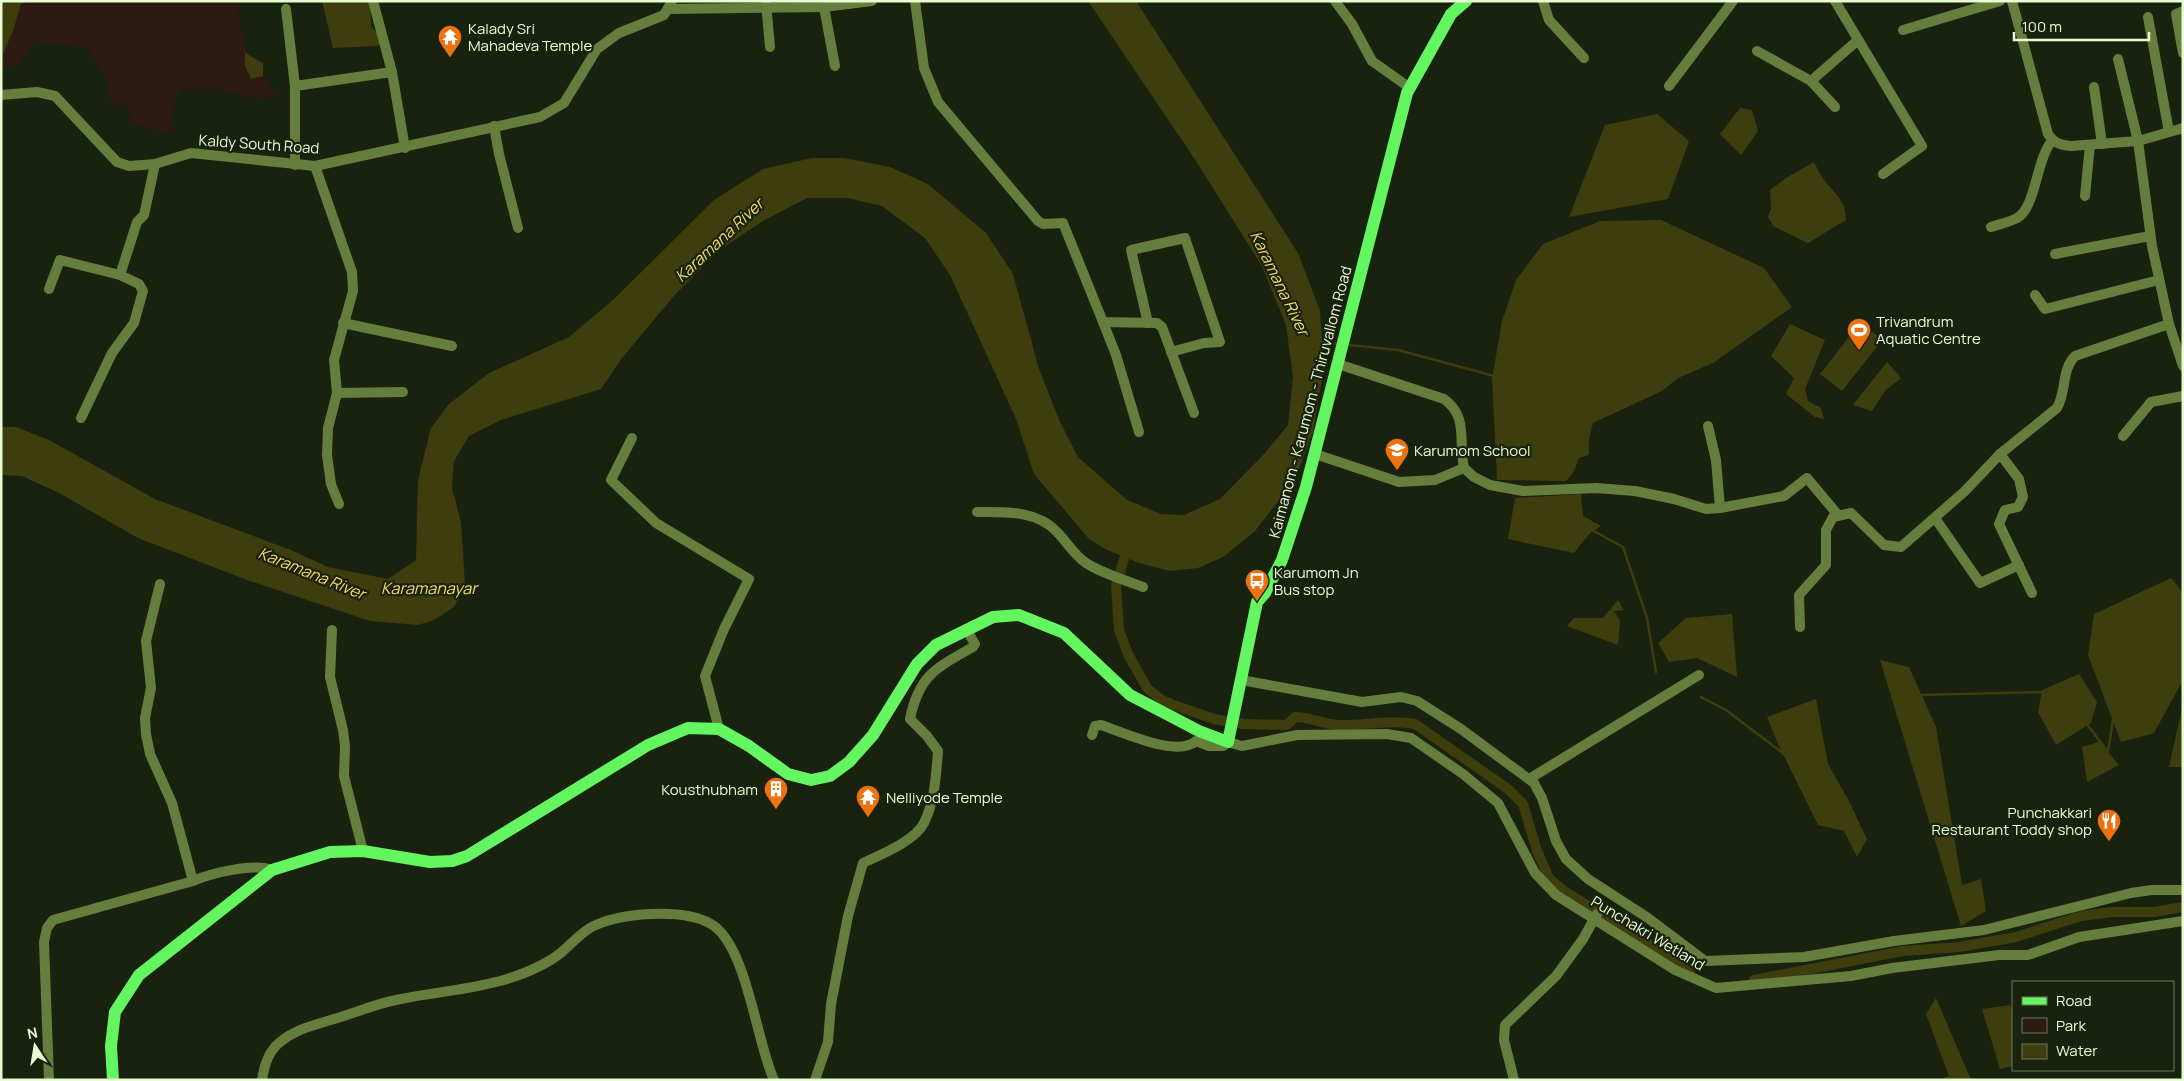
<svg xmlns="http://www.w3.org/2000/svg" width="2184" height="1081" font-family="Manrope,sans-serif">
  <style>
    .green { fill: #2c1a13 }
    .water { fill: #3e3d0d }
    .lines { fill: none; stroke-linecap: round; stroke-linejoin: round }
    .stream { stroke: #3e3d0d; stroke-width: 2.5 }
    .canal { stroke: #3e3d0d; stroke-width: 10 }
    .minor { stroke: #657e3d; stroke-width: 10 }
    .major { stroke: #64f660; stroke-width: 12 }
    .labels { text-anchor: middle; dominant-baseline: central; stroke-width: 4.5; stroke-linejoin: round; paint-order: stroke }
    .poi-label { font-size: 15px; fill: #e9fcd3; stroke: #18220f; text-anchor: start }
    .street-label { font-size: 15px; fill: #e9fcd3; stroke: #18220f }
    .water-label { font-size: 16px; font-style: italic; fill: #f6db67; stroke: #18220f }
  </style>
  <rect width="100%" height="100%" fill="#18220f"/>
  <!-- green -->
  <polygon class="green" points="1,1 243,1 238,12 246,50 277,96 260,99 216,88 181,90 174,102 169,134 131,124 129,106 110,102 104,78 88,49 61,44 33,42 19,65 1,67"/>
  <!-- water -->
  <g class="water">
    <polygon points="1,1 30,1 21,4 13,31 1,58"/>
    <polygon points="322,1 370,1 371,26 384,41 377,46 333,48"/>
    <polygon points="1088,1 1136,1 1298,253 1320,311 1324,367 1313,432 1295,480 1255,531 1223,557 1198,568 1170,571 1139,563 1105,549 1089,539 1034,474 1016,419 979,338 950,275 925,238 882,206 848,198 807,198 763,221 719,250 673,297 622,358 601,389 501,420 469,436 454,461 452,488 461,522 465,584 454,607 434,620 418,625 370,621 247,580 138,538 59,493 22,476 1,475 1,427 16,427 49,440 155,499 291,550 328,567 388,579 416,560 418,480 431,428 449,404 489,373 569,337 614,299 714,200 763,169 812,158 844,158 890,167 928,184 986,233 1013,274 1039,369 1060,422 1078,457 1127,500 1161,514 1184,515 1220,499 1265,453 1288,425 1293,377 1286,325 1262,266 1194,158"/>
    <polygon points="245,53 263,63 263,76 251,79 245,66"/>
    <polygon points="1740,108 1752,110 1758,131 1741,155 1720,134"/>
    <polygon points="1657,114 1689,141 1668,199 1569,217 1605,125"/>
    <path d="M1814,162C1818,170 1823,180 1829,186C1839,197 1846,204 1846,220L1808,243L1773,226L1768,216L1771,209L1770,190L1786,178Z"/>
    <polygon points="1661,220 1764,268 1792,307 1713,363 1678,378 1662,391 1593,423 1589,439 1589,455 1579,458 1573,473 1566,481 1497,480 1492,379 1502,321 1516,280 1543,244 1600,221"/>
    <polygon points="1790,324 1825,340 1805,389 1808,401 1821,408 1824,419 1815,417 1786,394 1794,378 1771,356"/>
    <polygon points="1859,324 1883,339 1842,391 1820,374"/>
    <polygon points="1887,362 1901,378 1885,391 1872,411 1853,405"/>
    <polygon points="1581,494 1583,516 1601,526 1590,533 1574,553 1508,539 1515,498"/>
    <polygon points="2171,578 2183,593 2183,680 2154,733 2121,742 2088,655 2094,614"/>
    <polygon points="1618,600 1624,610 1614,611 1620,621 1618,645 1567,626 1574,618 1603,618"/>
    <polygon points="1732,614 1737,677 1697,658 1669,662 1658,643 1686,618"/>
    <polygon points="1880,660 1909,667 1936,727 1962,885 1981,879 1986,911 1961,926"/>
    <polygon points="2079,674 2097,702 2091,723 2056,745 2038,712 2042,690"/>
    <polygon points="1816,699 1828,764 1848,799 1867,839 1857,857 1844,831 1818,825 1778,744 1767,717"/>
    <polygon points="2182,709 2183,767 2169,767"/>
    <polygon points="2099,742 2119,765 2087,782 2082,747"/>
    <polygon points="1936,998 1971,1080 1938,1080 1949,1076 1926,1014"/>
    <polygon points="2010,1005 2013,1016 2013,1066 2000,1069 1982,1009"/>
  </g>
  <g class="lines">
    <!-- stream -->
    <g class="stream">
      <polyline points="1320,342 1338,344"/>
      <polyline points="1349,345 1398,350 1494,376"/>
      <polyline points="1592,530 1623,547 1647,618 1656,672"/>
      <polyline points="1918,695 2045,692"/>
      <polyline points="1701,697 1726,710 1784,754"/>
      <polyline points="2086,723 2108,752 2113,719"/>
    </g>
    <!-- canal -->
    <g class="canal">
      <path d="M1128,546L1116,586L1119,630L1128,654L1147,688L1160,699L1174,705L1214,719L1243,724L1287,725L1295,717C1310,717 1323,724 1337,725C1364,726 1389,719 1415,724L1508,789L1523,804L1537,851L1549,878L1564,891L1641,939L1690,973"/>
      <polyline points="1754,980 1903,951 1959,947 2016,937 2081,916 2113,912 2154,912 2183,907"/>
    </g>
    <!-- minor -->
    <g class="minor">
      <polyline points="373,1 392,72 405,148"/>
      <polyline points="915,1 924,68 938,102 1038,221 1043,224 1063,223 1103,322 1157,323 1162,327 1194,413"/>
      <polyline points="1335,1 1352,24 1372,61 1410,88"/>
      <polyline points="1543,1 1549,20 1584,58"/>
      <polyline points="1835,1 1922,146 1883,174"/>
      <path d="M2012,1L2048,134C2054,143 2060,145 2071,146L2138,141L2183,128"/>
      <polyline points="766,3 770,47"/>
      <polyline points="824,7 835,66"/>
      <polyline points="286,9 295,86 295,165"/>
      <polyline points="669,9 824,7 872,1"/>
      <polyline points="2183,11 2176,14 2183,53"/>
      <polyline points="2148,17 2169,132"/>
      <polyline points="1903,30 2000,1"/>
      <polyline points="1757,51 1811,81"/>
      <polyline points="2118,59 2138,141 2152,246 2169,324 2183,366"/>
      <polyline points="295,86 392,72"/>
      <polyline points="1669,86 1733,1"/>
      <polyline points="2094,87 2102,144"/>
      <polyline points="1,95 37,92 55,96 117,162 129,166 155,164 191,153 315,166 540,117 564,103 597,49 619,33 664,15 672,1"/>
      <polyline points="1835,107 1811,81 1858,40"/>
      <polyline points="494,126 499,154 518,228"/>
      <polyline points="315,166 352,272 353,291 334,360 337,393 328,428 327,455 331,484 339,504"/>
      <polyline points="2085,196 2090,145"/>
      <path d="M1991,227C2000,224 2010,222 2017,218C2036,208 2036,159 2052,141"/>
      <polyline points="2055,254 2150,236"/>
      <polyline points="49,289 60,260 120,275 137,222 144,215 155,164"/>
      <polyline points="2035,295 2045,309 2159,280"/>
      <polyline points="1103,322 1116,355 1139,432"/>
      <polyline points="343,323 452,346"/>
      <polyline points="1148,323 1131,250 1185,238 1220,342 1204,343 1171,352"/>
      <path d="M1338,364L1444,399C1469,417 1458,441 1464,468L1474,477L1490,485L1523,491L1596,488L1635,491L1674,499L1706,509L1720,508L1716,460L1708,426"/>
      <polyline points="337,393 403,392"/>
      <polyline points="81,418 112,353 134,323 143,291 139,284 120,275"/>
      <polyline points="2123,436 2151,402 2183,396"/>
      <polyline points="632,438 611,480 656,523 749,579 724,629 705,676 719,729"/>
      <polyline points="1315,454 1399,482 1435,480 1464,468"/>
      <polyline points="2000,454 2019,479 2023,497 2018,507 2005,510 1999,524 2032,593"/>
      <polyline points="1720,508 1784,496 1807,478 1838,515"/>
      <path d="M977,512C1005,512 1037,510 1057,532C1067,542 1074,555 1086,563C1103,574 1125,580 1143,587"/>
      <polyline points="1935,518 1980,583 2019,565"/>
      <polyline points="160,584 146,641 151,688 145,718 146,734 150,754 172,803 193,881"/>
      <path d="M1800,627L1799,595L1826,565V530L1833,517L1851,513L1884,545L1901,547L1965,491L2000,454L2057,408C2067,391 2061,370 2075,356L2169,324"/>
      <polyline points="332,630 330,677 343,730 345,746 344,776 363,851"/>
      <polyline points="1241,680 1362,702 1401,697 1417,701 1461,729 1534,783 1542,798 1556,841 1566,859 1588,879 1648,918 1705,961 1804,957 1894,941 1984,930 2131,893 2152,890 2183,890"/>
      <path d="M1092,735L1095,726L1101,725C1122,732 1177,758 1196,741L1209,746H1223L1228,742L1242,746L1297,735L1387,734L1411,738L1463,774L1498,803L1535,873L1556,895L1675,970L1716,988L1851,976L1892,968L1999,955H2028L2079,937L2183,921"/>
      <polyline points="1529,779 1699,675"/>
      <path d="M49,1080L44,942L47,928L53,920L193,881C211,873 254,863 272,870"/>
      <path d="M262,1080C264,1066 268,1052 279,1043C295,1029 315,1025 334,1019C355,1013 375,1004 396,1000C433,992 471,990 507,979C526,973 546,965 562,952C571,944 580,934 590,928C617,912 684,908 711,924C747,945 756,1041 774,1080"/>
      <path d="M815,1080L828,1042L831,1004L848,916L863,863C880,855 915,841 924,823C935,801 936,775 938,751L927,736L910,719C919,675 936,668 973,647L975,644L966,629"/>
      <polyline points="1514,1080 1504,1040 1505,1025 1556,976 1583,939 1597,914"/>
    </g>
    <!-- major -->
    <polyline class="major" points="113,1080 111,1046 115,1012 139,975 272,870 330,852 363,851 430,862 452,861 467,856 648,745 688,728 719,729 749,746 788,774 811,780 830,776 849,762 873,735 917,664 936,645 993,617 1019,615 1064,633 1130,695 1199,731 1228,742 1257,602 1265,593 1282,560 1306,487 1407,93 1451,14 1466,1"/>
  </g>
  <!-- icons -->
  <defs>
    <symbol id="temple-pin" viewBox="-11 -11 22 30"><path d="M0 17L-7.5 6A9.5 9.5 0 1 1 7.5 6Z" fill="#ed720e" stroke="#18220f"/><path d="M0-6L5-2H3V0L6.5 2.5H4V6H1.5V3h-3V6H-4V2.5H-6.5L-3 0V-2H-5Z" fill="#fff"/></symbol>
    <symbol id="stadium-pin" viewBox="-11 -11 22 30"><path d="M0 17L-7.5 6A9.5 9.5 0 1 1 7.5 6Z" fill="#ed720e" stroke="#18220f"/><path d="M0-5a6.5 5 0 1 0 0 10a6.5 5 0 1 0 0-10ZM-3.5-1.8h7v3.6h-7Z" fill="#fff"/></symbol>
    <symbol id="school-pin" viewBox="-11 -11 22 30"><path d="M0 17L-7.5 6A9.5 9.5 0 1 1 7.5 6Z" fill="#ed720e" stroke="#18220f"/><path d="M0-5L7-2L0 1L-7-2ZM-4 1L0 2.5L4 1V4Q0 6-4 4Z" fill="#fff"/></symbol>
    <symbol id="bus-pin" viewBox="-11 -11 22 30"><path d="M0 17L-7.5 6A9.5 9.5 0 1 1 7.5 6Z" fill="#ed720e" stroke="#18220f"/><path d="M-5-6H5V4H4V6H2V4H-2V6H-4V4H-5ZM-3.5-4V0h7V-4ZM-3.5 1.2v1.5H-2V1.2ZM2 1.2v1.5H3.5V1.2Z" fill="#fff"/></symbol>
    <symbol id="building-pin" viewBox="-11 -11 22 30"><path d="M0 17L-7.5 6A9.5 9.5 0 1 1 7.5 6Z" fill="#ed720e" stroke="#18220f"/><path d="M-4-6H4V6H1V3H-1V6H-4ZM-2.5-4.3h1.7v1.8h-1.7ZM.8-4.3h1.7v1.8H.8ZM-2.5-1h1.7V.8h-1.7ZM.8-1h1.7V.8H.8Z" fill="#fff"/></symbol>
    <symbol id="restaurant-pin" viewBox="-11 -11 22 30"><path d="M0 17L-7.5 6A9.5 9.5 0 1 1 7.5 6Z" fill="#ed720e" stroke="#18220f"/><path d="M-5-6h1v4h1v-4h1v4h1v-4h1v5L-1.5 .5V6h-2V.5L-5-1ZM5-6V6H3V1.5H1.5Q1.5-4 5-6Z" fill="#fff"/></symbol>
  </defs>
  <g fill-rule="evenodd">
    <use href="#temple-pin" x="436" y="23" width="28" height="38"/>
    <use href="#stadium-pin" x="1845" y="316" width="28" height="38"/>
    <use href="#school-pin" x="1383" y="436" width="28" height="38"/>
    <use href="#bus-pin" x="1243" y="567" width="28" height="38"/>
    <use href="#building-pin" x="762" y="775" width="28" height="38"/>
    <use href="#temple-pin" x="854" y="783" width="28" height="38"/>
    <use href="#restaurant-pin" x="2095" y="807" width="28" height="38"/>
  </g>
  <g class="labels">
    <!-- poi labels -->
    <g class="poi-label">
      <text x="468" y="28">Kalady Sri<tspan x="468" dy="17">Mahadeva Temple</tspan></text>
      <text x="1876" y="321">Trivandrum<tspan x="1876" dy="17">Aquatic Centre</tspan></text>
      <text x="1414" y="450">Karumom School</text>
      <text x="1274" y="572">Karumom Jn<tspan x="1274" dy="17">Bus stop</tspan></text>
      <text x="758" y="789" text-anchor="end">Kousthubham</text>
      <text x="886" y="797">Nelliyode Temple</text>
      <text x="2092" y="812" text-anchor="end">Punchakkari<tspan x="2092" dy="17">Restaurant Toddy shop</tspan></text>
    </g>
    <!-- street labels -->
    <g class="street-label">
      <text transform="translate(259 144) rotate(4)">Kaldy South Road</text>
      <text transform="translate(1310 402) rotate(-75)">Kaimanom - Karumom - Thiruvallom Road</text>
      <text transform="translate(1648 933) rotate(31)">Punchakri Wetland</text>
    </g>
    <!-- water labels -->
    <g class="water-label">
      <text transform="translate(719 240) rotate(-43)">Karamana River</text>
      <text transform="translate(1280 283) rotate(64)">Karamana River</text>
      <text transform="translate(312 573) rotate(22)">Karamana River</text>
      <text x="429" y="588">Karamanayar</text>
    </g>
  </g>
  <!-- border -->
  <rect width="2184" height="1081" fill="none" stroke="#e9fcd3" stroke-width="5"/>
  <!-- legend -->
  <rect x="2012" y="981" width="162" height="90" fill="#18220f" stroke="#6c795d"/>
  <rect x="2022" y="997" width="25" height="8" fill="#64f660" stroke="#6c795d"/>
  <text x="2056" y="1006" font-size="15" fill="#e9fcd3">Road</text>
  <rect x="2022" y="1018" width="25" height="15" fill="#2c1a13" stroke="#6c795d"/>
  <text x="2056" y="1031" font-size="15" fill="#e9fcd3">Park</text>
  <rect x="2022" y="1044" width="25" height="15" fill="#3e3d0d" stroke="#6c795d"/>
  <text x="2056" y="1056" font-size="15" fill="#e9fcd3">Water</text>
  <!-- north arrow -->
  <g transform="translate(35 1046) rotate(348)" stroke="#18220f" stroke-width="4" paint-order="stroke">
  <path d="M0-4L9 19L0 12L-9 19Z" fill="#e9fcd3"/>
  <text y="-8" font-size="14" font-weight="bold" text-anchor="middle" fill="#e9fcd3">N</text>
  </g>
  <!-- scale -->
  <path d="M2014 32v8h135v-8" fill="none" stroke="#e9fcd3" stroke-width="2.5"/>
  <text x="2022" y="32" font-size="15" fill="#e9fcd3" stroke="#18220f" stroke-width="4" paint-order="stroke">100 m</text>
</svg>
